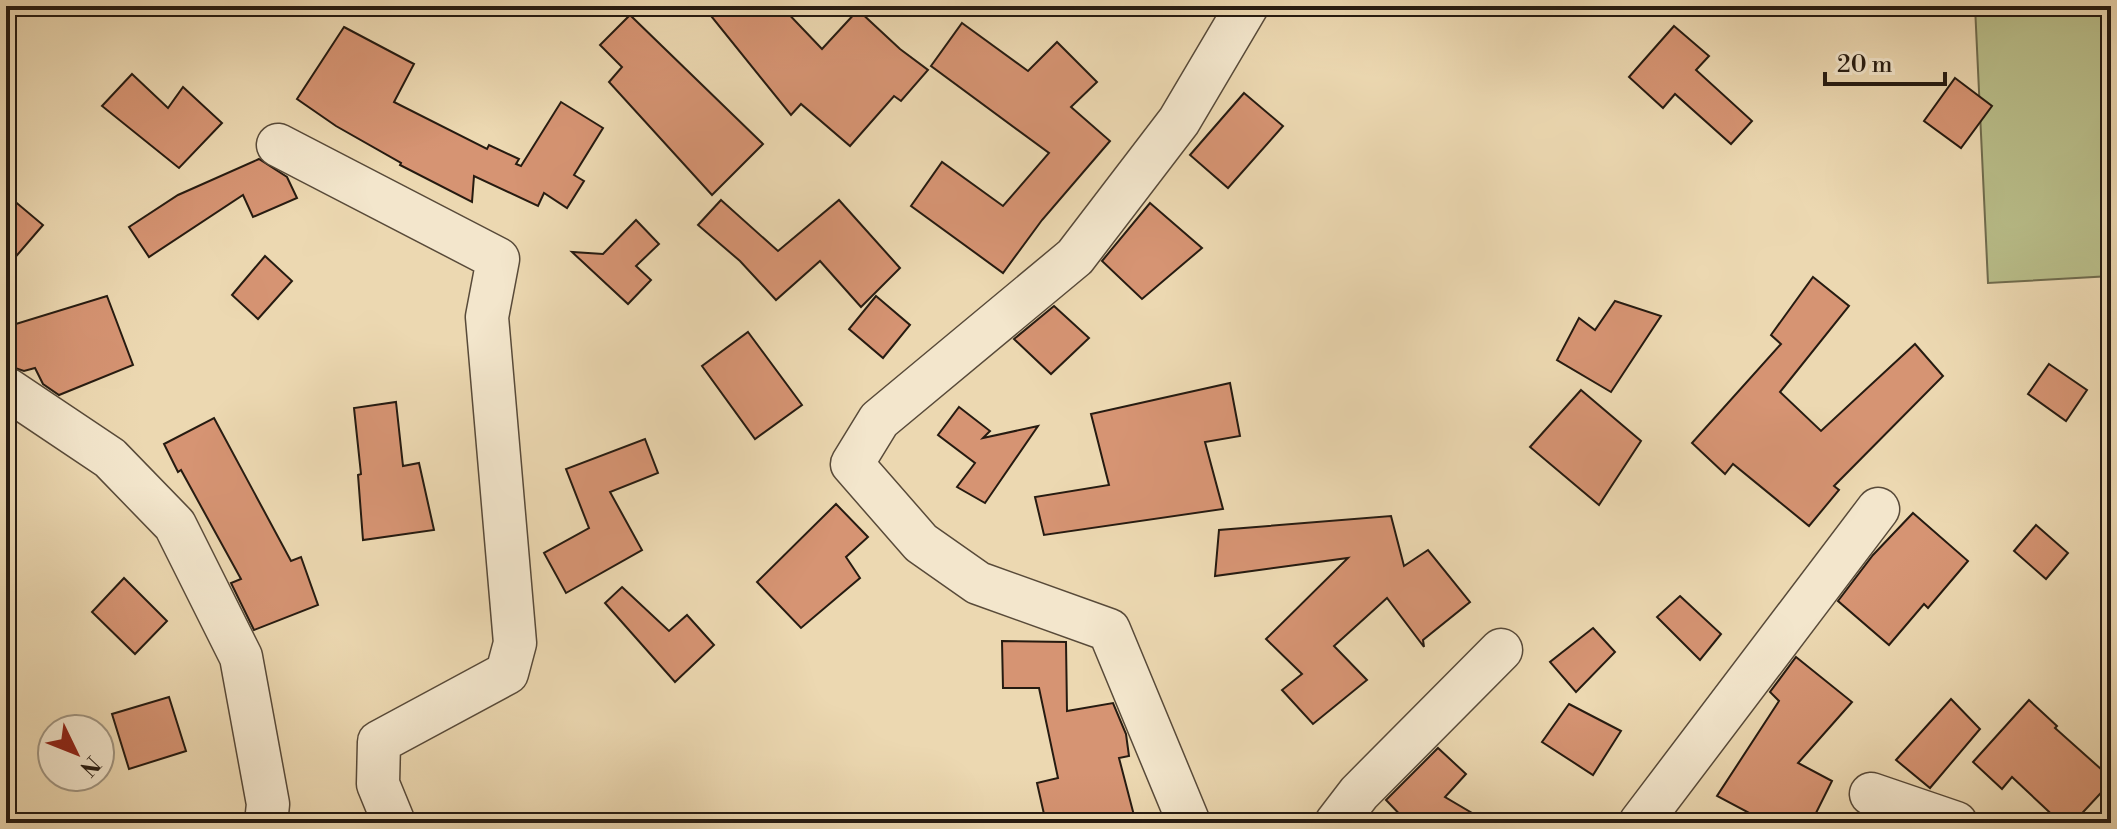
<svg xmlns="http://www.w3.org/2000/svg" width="2117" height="829" font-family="'Libre Bodoni',serif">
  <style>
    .green { fill: #b9be8a; stroke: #706c4e; stroke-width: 2 }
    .building { fill: #d69473; stroke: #261b11; stroke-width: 2 }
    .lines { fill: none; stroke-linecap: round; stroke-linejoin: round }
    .minor-casing { stroke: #584a39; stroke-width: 45 }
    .minor { stroke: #f3e6cc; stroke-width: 42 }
  </style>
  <rect width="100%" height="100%" fill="#ecd8b1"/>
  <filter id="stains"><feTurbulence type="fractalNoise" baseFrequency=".0025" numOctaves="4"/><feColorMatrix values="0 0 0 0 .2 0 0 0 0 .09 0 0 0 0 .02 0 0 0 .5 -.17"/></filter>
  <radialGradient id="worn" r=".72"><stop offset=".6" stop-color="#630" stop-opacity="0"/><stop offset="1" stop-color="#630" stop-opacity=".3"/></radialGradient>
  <!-- green -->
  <polygon class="green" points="1975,6 2111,6 2111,276 1988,283"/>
  <!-- building -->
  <g class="building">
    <polygon points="703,6 781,6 822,49 858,10 900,49 928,70 901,101 894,96 850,146 801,104 791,115"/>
    <polygon points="630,15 763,144 712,195 609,82 622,67 600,45"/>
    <polygon points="962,23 1028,71 1057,42 1097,82 1071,107 1110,141 1042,220 1003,273 911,206 942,162 1003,206 1049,153 931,66"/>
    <polygon points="1674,26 1709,56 1696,70 1752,121 1731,144 1675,94 1663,108 1629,77"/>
    <polygon points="344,27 414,64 394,102 487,149 489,145 519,159 516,164 521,166 561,102 603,128 574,175 584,181 567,208 544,193 538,206 474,176 472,202 400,165 401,163 336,126 297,99"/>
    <polygon points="132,74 168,108 183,87 222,123 179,168 102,106"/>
    <polygon points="1955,78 1992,106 1961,148 1924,121"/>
    <polygon points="1244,93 1283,126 1228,188 1190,155"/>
    <polygon points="259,159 287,177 297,198 253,217 243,195 149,257 129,227 178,195"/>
    <polygon points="6,194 43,225 6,268"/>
    <polygon points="721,200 778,251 839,200 900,268 861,307 820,261 776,300 740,261 698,225"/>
    <polygon points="1150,203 1202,248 1142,299 1102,261"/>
    <polygon points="636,220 659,244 636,266 651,280 628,304 572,252 603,254"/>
    <polygon points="265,256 292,281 258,319 232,295"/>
    <polygon points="1813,277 1849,306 1780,392 1821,431 1915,344 1943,376 1834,486 1839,490 1809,526 1733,464 1725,474 1692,443 1781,344 1771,335"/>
    <polygon points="107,296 133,365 59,395 43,384 35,368 24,371 6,365 6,327"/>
    <polygon points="876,296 910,325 883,358 849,329"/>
    <polygon points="1615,301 1661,316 1611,392 1557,360 1579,318 1595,330"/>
    <polygon points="1054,306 1089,338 1051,374 1014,339"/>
    <polygon points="748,332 802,405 755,439 702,366"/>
    <polygon points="2049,364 2087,390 2066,421 2028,394"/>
    <polygon points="1230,383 1240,436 1205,442 1223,509 1044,535 1035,497 1109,485 1091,414"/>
    <polygon points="1581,390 1641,441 1599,505 1530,447"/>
    <polygon points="396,402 403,466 419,463 434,530 363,540 358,475 361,474 354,408"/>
    <polygon points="959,407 990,431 983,438 1038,426 985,503 957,487 975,463 938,435"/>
    <polygon points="214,418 291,561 301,557 318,605 254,630 231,583 241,579 181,470 178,472 164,444"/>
    <polygon points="645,439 658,473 610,492 642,550 566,593 544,553 589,528 566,469"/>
    <polygon points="836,504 868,537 846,557 860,578 801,628 757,582"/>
    <polygon points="1913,513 1968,561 1928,608 1924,604 1889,645 1838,601 1873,555"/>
    <polygon points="1391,516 1404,566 1428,550 1470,602 1423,640 1424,647 1387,598 1334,646 1367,680 1313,724 1282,690 1302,674 1266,639 1348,558 1215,576 1219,530"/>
    <polygon points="2036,525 2068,553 2046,579 2014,551"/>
    <polygon points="124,578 167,621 135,654 92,612"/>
    <polygon points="622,587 669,631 687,615 714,645 675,682 605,603"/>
    <polygon points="1680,596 1721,634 1700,660 1657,617"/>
    <polygon points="1593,628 1615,652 1576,692 1550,662"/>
    <polygon points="1002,641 1066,642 1067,711 1113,703 1126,734 1129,756 1119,758 1136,823 1046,823 1037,783 1058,778 1039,688 1003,688"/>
    <polygon points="1796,657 1852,702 1798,763 1832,781 1811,823 1768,823 1717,796 1779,701 1770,692"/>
    <polygon points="169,697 186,751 129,769 112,714"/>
    <polygon points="1951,699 1980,729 1930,788 1896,760"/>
    <polygon points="2029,700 2057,726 2055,728 2111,778 2111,782 2073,823 2061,823 2012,777 2002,789 1973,762"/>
    <polygon points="1569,704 1621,731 1593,775 1542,742"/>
    <polygon points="1438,748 1466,774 1445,797 1489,823 1408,823 1386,800"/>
  </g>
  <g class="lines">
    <defs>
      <g id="minor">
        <polyline points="278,145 498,259 487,317 515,643 507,673 379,742 378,784 394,823"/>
        <polyline points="7,389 110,458 175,525 241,657 268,804 266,823"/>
        <polyline points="1871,794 1956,823"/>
        <polyline points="1189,823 1109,630 978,583 921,543 852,464 879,420 1075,257 1179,121 1247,6"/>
        <polyline points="1336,823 1359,793 1501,650"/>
        <polyline points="1640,823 1878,509"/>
      </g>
    </defs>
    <!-- minor casing -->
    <use href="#minor" class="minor-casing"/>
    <!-- minor -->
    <use href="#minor" class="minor"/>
  </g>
  <!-- margin -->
  <rect width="2117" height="829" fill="none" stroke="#ecd8b1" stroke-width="32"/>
  <rect x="8" y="8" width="2101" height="813" fill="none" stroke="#261b11" stroke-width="4"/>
  <rect x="16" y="16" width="2085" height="797" fill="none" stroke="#261b11" stroke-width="2"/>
  <!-- north arrow -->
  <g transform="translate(76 753) rotate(133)"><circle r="38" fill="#f3e6cc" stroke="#a19581" stroke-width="2"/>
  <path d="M0-6L14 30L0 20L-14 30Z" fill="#8f2418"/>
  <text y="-12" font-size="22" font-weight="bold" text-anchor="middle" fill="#261b11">N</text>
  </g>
  <!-- scale -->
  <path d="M1825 72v12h120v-12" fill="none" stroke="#261b11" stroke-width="4"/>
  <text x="1837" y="72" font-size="24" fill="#261b11" stroke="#f3e6cc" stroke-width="6" paint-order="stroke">20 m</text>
  <rect width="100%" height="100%" filter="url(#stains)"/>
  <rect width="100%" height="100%" fill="url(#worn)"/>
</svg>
